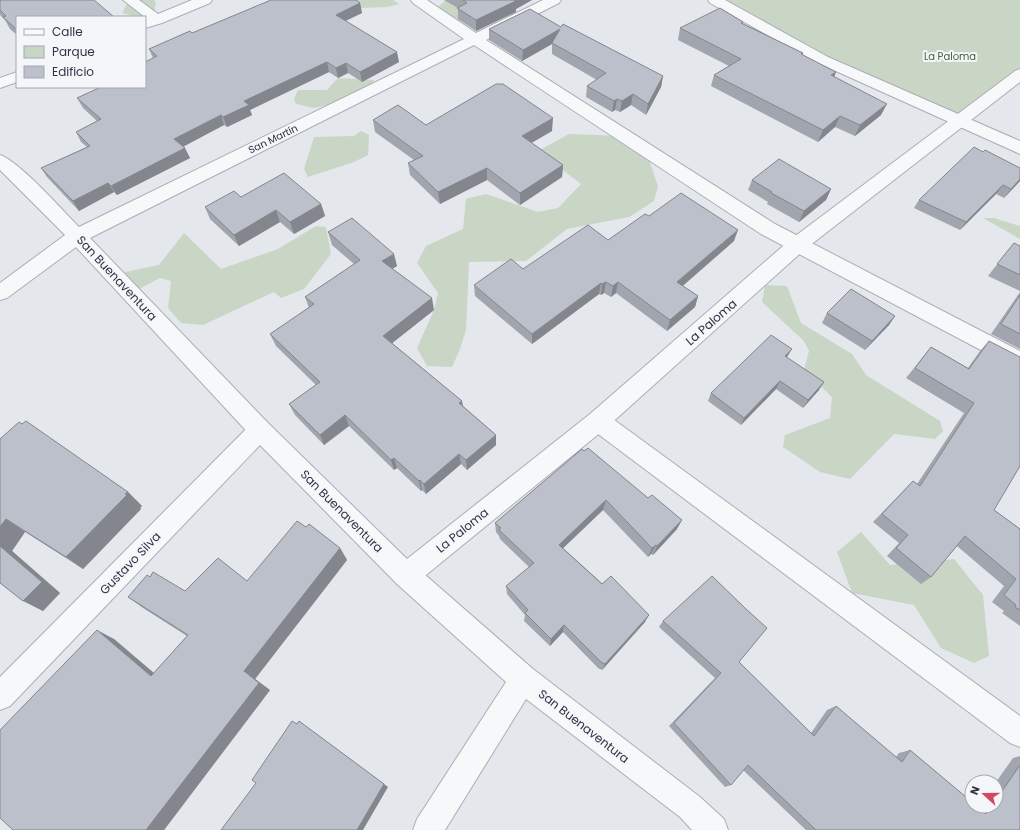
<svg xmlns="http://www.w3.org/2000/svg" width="1020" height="830" font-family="Poppins,sans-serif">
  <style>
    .green { fill: #c9d6c5 }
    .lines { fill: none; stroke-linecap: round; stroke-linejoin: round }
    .minor-casing { stroke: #a9aeb7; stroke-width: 2 }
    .tertiary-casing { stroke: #a9aeb7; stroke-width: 2 }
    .minor { fill: #f7f8fa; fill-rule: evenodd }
    .tertiary { fill: #f7f8fa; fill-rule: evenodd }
    .wall { fill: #a1a5ae }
    .shaded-wall { fill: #83868d }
    .building { fill: #bbc0ca; stroke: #83868d }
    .labels { text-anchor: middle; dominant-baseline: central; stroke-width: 4; stroke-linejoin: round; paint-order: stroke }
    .far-park-label { font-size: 10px; fill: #3f6138; stroke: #f4f6f9 }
    .far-street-label { font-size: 10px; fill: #2b3445; stroke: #f4f6f9 }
    .street-label { font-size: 12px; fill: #2b3445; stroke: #f4f6f9 }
  </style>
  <rect width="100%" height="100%" fill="#e4e7ec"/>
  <!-- green -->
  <g class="green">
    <polygon points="129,0 154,0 156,3 154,13 137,17 122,13"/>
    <polygon points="345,0 393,0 399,4 387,7 361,8"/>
    <polygon points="446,0 462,0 472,23 445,19 439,6"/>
    <polygon points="714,0 1020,0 1020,74 958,121 823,60"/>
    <polygon points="338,78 374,80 365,97 314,108 296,104 294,99 298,90 327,90"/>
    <polygon points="361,131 369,135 368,155 354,162 308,177 304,169 314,137 354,136"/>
    <polygon points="569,134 619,136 648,157 658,186 654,201 629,217 567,229 526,261 469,262 466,330 460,349 452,367 427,366 417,348 434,310 438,293 417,263 426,246 463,229 466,199 486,194 538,212 558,208 581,184 538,151"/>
    <polygon points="983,218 994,218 1020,226 1020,239"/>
    <polygon points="316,226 326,227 331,254 304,289 281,298 274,292 203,325 181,323 168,308 171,281 160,278 137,290 125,272 159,265 184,233 221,269 278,249"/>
    <polygon points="765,285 787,286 801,323 852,354 866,375 940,421 943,431 935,439 894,434 850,479 820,472 783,447 785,435 830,418 832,397 804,370 809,351 804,341 762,302"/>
    <polygon points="861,532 890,565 954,559 983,595 989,656 974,663 941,648 914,605 852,593 837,552"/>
  </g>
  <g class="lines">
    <defs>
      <g id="minor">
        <polygon points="123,0 139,0 158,14 192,0 212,0 210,3 162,23 145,28 145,17"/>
        <path d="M411,0H427L476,33L543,0H561L559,3L486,40L775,224L1020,351V369L1013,367L761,234L474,45L90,238L268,423L271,430L268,437L260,440L252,437L76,247L7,298L0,300V283L65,235L0,170V155C19,161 63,211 79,227L464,39L413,3Z"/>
        <polygon points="708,0 725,0 828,57 1020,141 1020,154 818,63 710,3"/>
        <polygon points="17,72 17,82 0,88 0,78"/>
        <polygon points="598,412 606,414 1020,716 1020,747 1010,743 590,428 587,421 590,414"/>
        <polygon points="406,563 415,566 533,669 700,797 724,819 728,830 692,830 680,817 526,699 445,830 413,830 417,819 506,682 397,584 393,575 397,566"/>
      </g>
      <polygon id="tertiary" points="1020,69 1020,82 804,250 606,428 415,584 406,587 397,584 260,445 10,706 0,710 0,677 252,423 260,420 268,423 407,559 590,414 790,240 1015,71"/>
    </defs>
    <!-- minor casing -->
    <use href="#minor" class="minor-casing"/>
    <!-- tertiary casing -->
    <use href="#tertiary" class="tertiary-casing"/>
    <!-- minor -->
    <use href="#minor" class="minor"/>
    <!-- tertiary -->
    <use href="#tertiary" class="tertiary"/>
  </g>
  <!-- wall -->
  <g class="wall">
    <polygon points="0,0 17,17 17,35 10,29 5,20 0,15"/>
    <polygon points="444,0 532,0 516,9 516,12 476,31 458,19 458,8"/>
    <polygon points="360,3 362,13 346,21 399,62 362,82 348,73 338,78 329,72 250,110 252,115 227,127 224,125 183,146 190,158 117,195 114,192 79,211 47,177 41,168 87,147 81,142 76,132 97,121 83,108 77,98 145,87 153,58 149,49 192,33"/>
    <polygon points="742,23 803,53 802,55 834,77 881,115 855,136 835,127 818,142 711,86 714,75 729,66 678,40 680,28"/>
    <polygon points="561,27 663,76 661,87 646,115 631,105 620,112 615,110 612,112 586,97 587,86 597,80 552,54 552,44 522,61 489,40 489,29"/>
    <polygon points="373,120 426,125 552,131 531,143 563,165 562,177 520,205 487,180 440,204 410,175 408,163 414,160 375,132"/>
    <polygon points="983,152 1020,168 1020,181 1004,198 996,194 960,230 914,208 919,200"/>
    <polygon points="752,180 831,189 826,200 799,222 767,204 768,202 748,190"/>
    <polygon points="241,197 321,204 325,216 294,234 280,222 239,246 210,219 205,207"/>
    <polygon points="649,216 734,241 683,286 698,296 695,307 667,331 616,293 611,297 604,293 601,295 599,294 532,344 475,296 474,285 608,240"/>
    <polygon points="328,232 397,266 392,269 434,310 392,343 462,401 463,406 496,435 496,445 467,470 461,464 426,494 422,490 421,491 397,468 394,470 349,426 324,445 295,415 289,404 316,385 276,346 270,334 309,308 305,297 354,264 332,245"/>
    <polygon points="1014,243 1020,246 1020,291 988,276"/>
    <polygon points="1020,292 1020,349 991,334"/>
    <polygon points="827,313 895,316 889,325 865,350 822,323"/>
    <polygon points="989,341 994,510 1020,529 1020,626 1002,613 1004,611 992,602 1004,586 957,546 931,577 921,584 887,556 899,543 873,522 913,481 917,484 964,413 906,378 931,347 968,368 980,351"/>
    <polygon points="787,357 819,390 803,408 776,389 741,425 708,401 711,393"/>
    <polygon points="0,439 128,492 142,506 140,508 141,509 83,569 25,532 12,551 60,593 43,611 0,583"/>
    <polygon points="582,449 648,498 677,529 653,555 651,554 648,557 603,510 563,548 645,622 602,670 598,668 563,632 550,646 524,621 525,615 507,594 506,586 529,567 500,539 499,536 496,532 495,523"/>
    <polygon points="340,548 347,560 255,679 270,690 164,830 13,830 114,639 154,674 187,636 143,608 128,597 150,577 185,591 247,581"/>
    <polygon points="663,621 739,662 811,733 827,710 836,706 896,757 899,753 910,750 978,808 979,806 996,806 996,782 1013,758 1020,756 1020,830 806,830 743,770 731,785 725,787 669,726 715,678 659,627"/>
  </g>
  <!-- shaded-wall -->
  <g class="shaded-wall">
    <polygon points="513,0 532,0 516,9 516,12 476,31 476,20"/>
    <polygon points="360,3 362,13 338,24 336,15"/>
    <polygon points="560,29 552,44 522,61 523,50"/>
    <polygon points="397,52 399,62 362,82 360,72"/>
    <polygon points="327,62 329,72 250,110 252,115 227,127 223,117 244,101"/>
    <polygon points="346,63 348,73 338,78 336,68"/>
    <polygon points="836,72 832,83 831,75"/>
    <polygon points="663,76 661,87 646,115 648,104"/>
    <polygon points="633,94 631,105 620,112 622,101"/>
    <polygon points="617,99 615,110 612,112 614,101"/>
    <polygon points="887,104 881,115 855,136 860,125"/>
    <polygon points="221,115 224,125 179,149 174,139"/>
    <polygon points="840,116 835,127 818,142 823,130"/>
    <polygon points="553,118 552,131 521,149 522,136"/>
    <polygon points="185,148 190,158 117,195 111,186"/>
    <polygon points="563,165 562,177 520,205 520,193"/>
    <polygon points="487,168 487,180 440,204 438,192"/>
    <polygon points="1020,179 1020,181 1004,198 1011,189"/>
    <polygon points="108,183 114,192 79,211 73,201"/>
    <polygon points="1003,185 996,194 960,230 966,222"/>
    <polygon points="831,189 826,200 799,222 804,211"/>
    <polygon points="321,204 325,216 294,234 290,222"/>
    <polygon points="276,210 280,222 239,246 234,235"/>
    <polygon points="738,230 734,241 674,293 677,282"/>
    <polygon points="394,254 397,266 384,274 382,261"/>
    <polygon points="606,282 604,293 601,295 602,284"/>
    <polygon points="618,282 616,293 611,297 613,286"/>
    <polygon points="601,283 599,294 532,344 532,334"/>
    <polygon points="698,296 695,307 667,331 670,320"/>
    <polygon points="432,298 434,310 386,348 383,336"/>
    <polygon points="895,316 889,325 865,350 872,341"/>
    <polygon points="792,349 787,357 781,364 785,356"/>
    <polygon points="780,381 776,389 741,425 744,418"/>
    <polygon points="824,382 819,390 803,408 808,400"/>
    <polygon points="462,401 463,412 459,403"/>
    <polygon points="345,415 349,426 324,445 320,435"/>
    <polygon points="496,435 496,445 467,470 466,460"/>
    <polygon points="459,454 461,464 426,494 424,484"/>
    <polygon points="394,458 397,468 394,470 391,460"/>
    <polygon points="420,480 422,490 421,491 419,481"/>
    <polygon points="128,492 142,506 140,508 141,509 83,569 66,557"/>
    <polygon points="606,500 603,510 557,554 559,545"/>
    <polygon points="6,519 25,532 12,551 60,593 43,611 23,601 0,546 0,527"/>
    <polygon points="682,520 677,529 653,555 657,546"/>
    <polygon points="656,545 651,554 648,557 652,548"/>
    <polygon points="340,548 347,560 255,679 270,690 164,830 146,830 244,671"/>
    <polygon points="649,615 645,622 602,670 605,664"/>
    <polygon points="564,625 563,632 550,646 551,639"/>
    <polygon points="97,630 114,639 167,684 151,676"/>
    <polygon points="305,726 388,787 363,830 357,830"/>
  </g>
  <!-- building -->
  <g class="building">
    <polygon points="0,0 94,0 114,17 17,17 17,30 3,17 6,16 0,10"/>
    <polygon points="271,0 356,0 360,3 336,15 397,52 360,72 346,63 336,68 327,62 244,101 249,105 223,117 221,115 174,139 185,148 111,186 108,183 73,201 41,168 90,146 76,132 101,119 77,98 101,87 145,87 145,62 157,56 149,49 190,31 192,33"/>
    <polygon points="463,0 514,0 516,1 476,20 457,8 467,3"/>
    <polygon points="720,8 743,22 741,23 803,53 801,54 836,72 831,75 887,104 860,125 840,116 823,130 714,75 741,59 680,28"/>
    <polygon points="530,9 561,27 563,24 663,76 648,104 633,94 622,101 617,99 614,101 587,86 606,73 552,43 560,29 523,50 489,29"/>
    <polygon points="496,84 503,84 553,118 522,136 563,165 520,193 487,168 438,192 408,163 423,156 373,120 398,105 426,125"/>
    <polygon points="974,147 983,152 985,150 1020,168 1020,179 1011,189 1003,185 966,222 919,200"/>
    <polygon points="779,159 831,189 804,211 771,193 772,192 752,180"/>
    <polygon points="284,173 321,204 290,222 276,210 234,235 205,207 234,191 241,197"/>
    <polygon points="681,193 738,230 677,282 698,296 670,320 618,282 613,286 606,282 602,284 601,283 532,334 474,285 511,259 523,269 588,225 608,240 645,214 649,216"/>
    <polygon points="352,218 394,254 382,261 432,298 383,336 462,401 459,403 496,435 466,460 459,454 424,484 420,480 419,481 394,458 391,460 345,415 320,435 289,404 320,382 270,334 314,304 305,297 360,260 328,232"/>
    <polygon points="1014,243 1020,246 1020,275 997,264"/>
    <polygon points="851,289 895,316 872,341 827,313"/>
    <polygon points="1020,295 1020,334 1001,324"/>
    <polygon points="771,335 792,349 785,356 824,382 808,400 780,381 744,418 711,393"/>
    <polygon points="989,341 1020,357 1020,466 994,510 1020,529 1020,610 1015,607 1016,605 1004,595 1016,579 965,536 931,577 896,548 908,535 882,514 913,481 920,486 974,403 915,368 931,347 969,369"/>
    <polygon points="26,421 128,492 125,494 127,495 66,557 6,519 0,527 0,439 19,422 22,424"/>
    <polygon points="588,448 648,498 652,495 682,520 657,546 656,545 652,548 606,500 559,545 602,584 611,576 649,615 605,664 601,662 564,625 551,639 525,613 528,610 506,586 534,563 499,530 501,528 495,523 582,449 584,451"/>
    <polygon points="297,521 306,527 309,524 340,548 244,671 259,683 146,830 13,830 0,818 0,730 97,630 151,676 188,635 128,597 147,575 150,577 153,572 185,591 218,558 247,581"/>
    <polygon points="0,546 42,582 23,601 0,583"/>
    <polygon points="712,576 746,609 767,628 739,662 814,736 836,706 902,762 910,750 972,802 972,806 976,806 986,814 992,806 996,806 996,800 1020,765 1020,830 816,830 748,765 731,785 674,723 721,673 663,621"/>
    <polygon points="292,721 297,724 299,721 384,784 357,830 221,830 256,783 252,780"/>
  </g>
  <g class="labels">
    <!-- far-park labels -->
    <g class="far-park-label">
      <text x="950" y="56">La Paloma</text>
    </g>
    <!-- far-street labels -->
    <g class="far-street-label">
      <text transform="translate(273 139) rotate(-26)">San Martín</text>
    </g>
    <!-- street labels -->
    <g class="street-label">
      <text transform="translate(117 278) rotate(47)">San Buenaventura</text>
      <text transform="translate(711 322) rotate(-41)">La Paloma</text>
      <text transform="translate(342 511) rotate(45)">San Buenaventura</text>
      <text transform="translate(462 530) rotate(-39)">La Paloma</text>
      <text transform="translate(130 563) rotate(-46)">Gustavo Silva</text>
      <text transform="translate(584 726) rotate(38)">San Buenaventura</text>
    </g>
  </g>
  <!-- legend -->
  <rect x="16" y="16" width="130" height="72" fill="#f4f6f9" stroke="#a4a8b1"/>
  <rect x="24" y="29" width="20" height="6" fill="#f7f8fa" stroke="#a4a8b1"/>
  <text x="52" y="36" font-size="12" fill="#2b3445">Calle</text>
  <rect x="24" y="46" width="20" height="12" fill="#c9d6c5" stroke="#a4a8b1"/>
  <text x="52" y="56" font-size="12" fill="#2b3445">Parque</text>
  <rect x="24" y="66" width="20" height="12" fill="#bbc0ca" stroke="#a4a8b1"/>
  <text x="52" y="76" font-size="12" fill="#2b3445">Edificio</text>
  <!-- north arrow -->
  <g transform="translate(984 794) rotate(291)"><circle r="19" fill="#f4f6f9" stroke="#a4a8b1"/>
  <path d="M0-3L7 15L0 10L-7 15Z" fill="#d1495b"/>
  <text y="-6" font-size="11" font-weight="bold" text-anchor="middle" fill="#2b3445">N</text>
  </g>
</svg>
